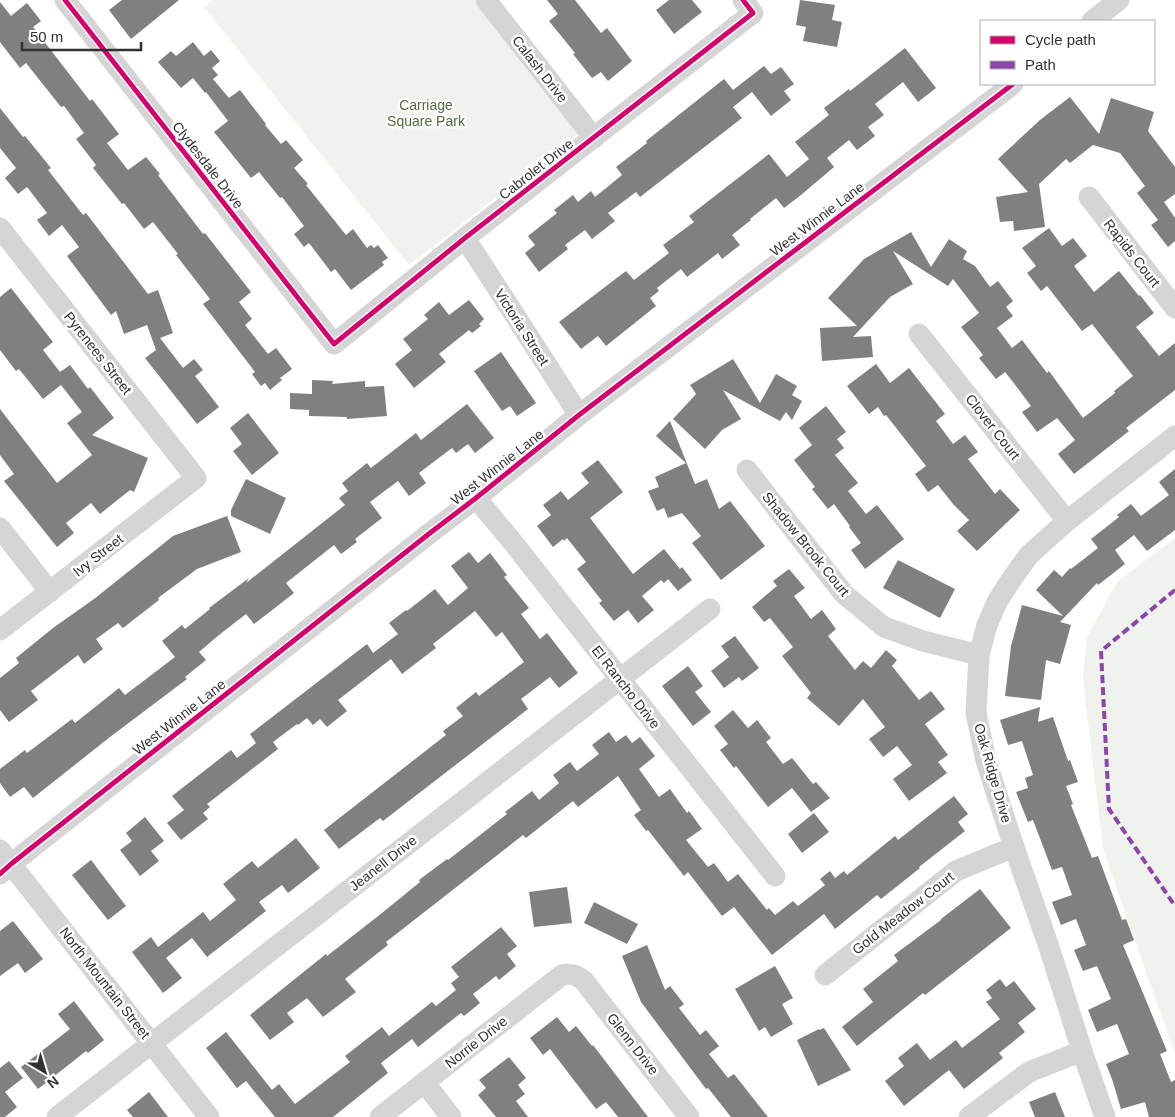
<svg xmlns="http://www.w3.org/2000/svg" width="1175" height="1117" font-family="Arial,sans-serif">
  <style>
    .green { fill: #f0f3ed }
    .building { fill: #808080 }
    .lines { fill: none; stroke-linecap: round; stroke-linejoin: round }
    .minor { stroke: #d5d5d5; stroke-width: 21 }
    .quiet { stroke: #8e44ad; stroke-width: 4; stroke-dasharray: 8 4; stroke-linecap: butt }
    .cycleway-casing { stroke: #fff; stroke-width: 8 }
    .cycleway { stroke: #d6006c; stroke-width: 5 }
    .labels { text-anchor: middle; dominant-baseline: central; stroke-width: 5; stroke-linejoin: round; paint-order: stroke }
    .street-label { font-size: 14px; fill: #313131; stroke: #fff }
    .park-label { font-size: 14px; fill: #546a42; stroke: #fff }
  </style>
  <rect width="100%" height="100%" fill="#fff"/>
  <!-- green -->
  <g class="green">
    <polygon points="213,0 474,0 579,133 409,265 204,7"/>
    <polygon points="1175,538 1175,1054 1103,849 1083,680 1087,637 1117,582"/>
  </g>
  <!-- building -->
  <g class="building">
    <polygon points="122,0 179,0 131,39 109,10"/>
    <polygon points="547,0 575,0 601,33 607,28 632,61 608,81 601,72 592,78 573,54 575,53 549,21 558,14"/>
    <polygon points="669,0 692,0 702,12 674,34 656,10"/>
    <polygon points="800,0 835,5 832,20 842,22 837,47 803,41 806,27 796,25"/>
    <polygon points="0,2 11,16 27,3 41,21 33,27 90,101 92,99 119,134 107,143 128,170 146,157 160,174 158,175 203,234 205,233 251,292 239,302 252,319 245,325 268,354 276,348 292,369 280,378 282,380 270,390 265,383 261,386 252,374 255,372 203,304 210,299 176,255 178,254 153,222 144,229 124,203 122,204 93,168 96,165 76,139 84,133 64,106 61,107 26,63 20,68 0,42"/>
    <polygon points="193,42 204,56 211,50 220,61 212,68 218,75 213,79 229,98 240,90 266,124 265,125 281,144 286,140 303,160 294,168 308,184 306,185 346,235 353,229 367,248 371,245 374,248 378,245 388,258 382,262 384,265 351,290 335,269 331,272 309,243 304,247 294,234 304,226 282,197 280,198 259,172 251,178 214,132 228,121 206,92 205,93 193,78 181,88 158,62 171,51 176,56"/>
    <polygon points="905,48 936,88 918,102 903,82 875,104 884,115 868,127 875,136 857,150 849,140 827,158 834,167 801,195 784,208 776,198 750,219 751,220 732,235 740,245 722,259 718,253 687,277 681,269 657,288 659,291 650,298 656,306 606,346 598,336 581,349 559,322 626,271 634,280 669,253 663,245 694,222 689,216 769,154 787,177 809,159 795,142 829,115 824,108 849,89 850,91"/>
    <polygon points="764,66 771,74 781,67 794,84 784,91 791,100 771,116 752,92 733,107 742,118 640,197 636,192 608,213 615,221 592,239 585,230 565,245 568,249 539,272 525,253 535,245 528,236 557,213 554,210 573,195 578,202 591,191 595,197 622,175 616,167 647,143 646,141 724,79 733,90"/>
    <polygon points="1070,97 1099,134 1111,98 1154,112 1148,131 1175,167 1175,194 1164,202 1175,218 1175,241 1168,247 1151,225 1158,220 1137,193 1145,186 1120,153 1093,145 1070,163 1066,159 1039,184 1045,227 1014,231 1013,221 1000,222 996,197 1028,192 998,159 1040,120"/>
    <polygon points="0,108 23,137 25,136 51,168 48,170 83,215 86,213 148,294 158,290 173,333 160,338 183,368 194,359 203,370 195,376 219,407 197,424 145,358 156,350 147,325 124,334 116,311 111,315 67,256 79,247 62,225 49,236 37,220 47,213 27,187 18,194 5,178 16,168 0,148"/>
    <polygon points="1049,228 1062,246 1073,238 1087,256 1074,266 1094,292 1119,271 1139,296 1140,295 1154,313 1136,327 1159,356 1175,343 1175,390 1126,428 1129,431 1074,474 1058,454 1075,440 1057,418 1037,432 1022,412 1031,406 1013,382 1005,372 996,379 979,358 983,355 961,327 979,313 953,279 948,286 893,251 913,284 890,297 853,337 871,336 873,357 822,361 820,328 857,326 828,298 864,259 911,232 931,267 949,239 967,251 963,259 975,266 990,287 998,281 1013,301 1006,307 1013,316 997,328 1012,348 1022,340 1047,373 1049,371 1083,418 1115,393 1114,391 1133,376 1092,324 1082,331 1047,286 1041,291 1027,273 1036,266 1022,248"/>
    <polygon points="11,288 53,342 43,350 60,372 70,365 88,389 90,387 114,418 92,435 148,458 134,492 130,490 100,514 91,503 66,523 74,533 57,547 4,481 14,474 0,455 0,409 57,483 92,455 67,423 82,412 61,385 43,399 19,369 16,371 0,350 0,297"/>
    <polygon points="469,300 484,319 479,324 481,326 472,333 469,330 439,354 446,362 414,388 395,364 412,350 403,339 428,319 424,315 439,302 449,315"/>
    <polygon points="501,352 536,403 517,416 510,406 502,411 474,371"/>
    <polygon points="733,359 760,403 776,374 797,386 792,395 802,401 792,420 786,412 780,421 723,390 741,419 722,430 705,449 673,419 696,394 690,385"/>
    <polygon points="876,364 890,383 909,368 945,414 936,421 953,444 965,435 978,452 968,459 995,494 1000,489 1020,510 977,551 957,531 969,520 953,504 938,485 928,492 915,474 926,466 886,415 884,416 878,407 869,414 847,386"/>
    <polygon points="312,380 333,381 332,384 365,381 365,387 384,386 387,416 347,419 347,417 309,416 309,410 290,409 290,393 312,394"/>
    <polygon points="467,404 494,438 475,453 468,444 456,453 452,448 419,473 426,483 409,496 398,481 370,502 382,518 355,539 357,542 341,554 334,545 286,583 294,593 271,611 254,624 246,614 219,635 199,652 206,660 185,677 187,679 110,737 33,798 24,787 10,797 0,783 0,769 25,750 27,753 72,719 75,723 119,688 125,695 175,657 162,641 182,625 185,629 210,609 209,608 249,578 246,583 345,505 339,498 348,491 342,483 367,463 371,468 416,433 421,440"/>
    <polygon points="826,406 846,432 837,439 844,448 835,455 858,483 848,491 866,514 877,505 904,539 865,569 851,550 861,543 849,527 850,526 834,504 828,509 812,489 815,487 794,460 812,445 799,428"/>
    <polygon points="248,413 279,453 252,475 233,451 242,444 230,428"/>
    <polygon points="670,421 695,484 707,479 719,509 730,501 765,546 721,580 692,543 701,536 682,513 668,518 664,508 657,511 648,491 659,487 655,477 686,463 656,436"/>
    <polygon points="598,460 623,492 590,518 633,574 664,549 680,569 682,567 692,580 678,591 668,579 664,583 661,580 642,596 654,610 638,623 628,610 614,621 599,603 602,601 577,569 586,562 567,538 564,541 563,539 553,547 537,526 551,515 543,505 561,491 568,500 589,483 581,473"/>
    <polygon points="1175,469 1175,530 1147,551 1134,535 1115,550 1125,564 1098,585 1097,583 1060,622 1071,625 1060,664 1046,660 1041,700 1005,696 1011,646 1022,605 1063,616 1036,590 1054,570 1062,577 1070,568 1071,569 1098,548 1091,539 1119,517 1117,515 1131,504 1141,516 1169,495 1159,482"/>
    <polygon points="246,479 286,498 270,534 231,516 231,510"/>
    <polygon points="227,516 241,552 197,569 158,598 159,600 123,628 118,623 96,639 103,649 84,664 78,655 31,691 38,700 9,722 0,710 0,678 19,663 16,658 53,628 94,599 173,536"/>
    <polygon points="469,552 478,563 490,553 507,575 504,577 529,608 521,614 540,639 547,633 578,673 559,688 550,677 521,699 528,709 383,821 380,818 339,849 324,830 446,735 443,731 463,716 456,708 476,692 479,696 524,662 502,632 496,637 475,611 433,644 436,648 402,674 391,659 338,700 347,711 327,727 320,719 313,725 307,718 298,725 297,724 273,742 278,749 207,804 210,807 203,813 208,819 181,840 167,823 184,810 172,796 231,750 237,758 256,743 250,734 367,644 373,653 398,634 389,623 406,610 407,611 435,589 448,605 468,588 451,566"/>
    <polygon points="898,560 955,589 940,618 883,588"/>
    <polygon points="789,569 805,588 794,596 811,619 822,610 836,629 828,636 855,670 863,661 871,668 886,650 897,660 892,666 919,700 931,691 945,709 925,724 948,755 938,762 947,773 909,801 893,779 912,765 897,746 883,757 869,739 885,727 863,699 839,726 807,698 811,693 782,656 793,647 770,618 764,622 752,607 777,586 773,581"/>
    <polygon points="735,636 759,668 742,681 739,677 724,688 711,671 729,657 721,646"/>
    <polygon points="688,666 703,686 695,692 711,712 693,726 662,686"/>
    <polygon points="1040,707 1038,722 1053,717 1068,761 1070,760 1078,782 1066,786 1073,804 1071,805 1092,858 1098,856 1122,920 1126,919 1134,940 1123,945 1167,1051 1160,1054 1171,1082 1175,1080 1175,1117 1149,1117 1145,1102 1121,1109 1112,1079 1106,1064 1129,1054 1117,1024 1097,1032 1088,1010 1111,999 1097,966 1083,971 1074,950 1086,945 1076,919 1061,925 1052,902 1072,895 1062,867 1052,870 1033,820 1028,822 1016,792 1028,788 1025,778 1033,775 1022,741 1008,745 1000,720"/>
    <polygon points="733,710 748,728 757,720 771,738 766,742 783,764 792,758 813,784 816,782 830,798 811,812 792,788 768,807 736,766 734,768 720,750 728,744 714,726"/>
    <polygon points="609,732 616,742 626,735 632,743 640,737 655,756 639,769 659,797 670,789 687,813 689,811 702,829 686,840 708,867 714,863 728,882 738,874 767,910 769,908 775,915 793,901 798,906 825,885 820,879 830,871 835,878 844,871 847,875 895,836 898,840 954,796 968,814 958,822 965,831 919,867 920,868 881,899 877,895 835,929 824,914 772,955 734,907 722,916 688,872 684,876 648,830 646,831 634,815 641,810 618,776 578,807 573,801 526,838 523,835 386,942 388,945 345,979 356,992 323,1017 307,998 287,1013 294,1022 270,1040 250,1015 326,954 327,956 382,913 420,882 419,880 447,859 448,860 507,814 505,812 532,791 539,800 559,783 553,775 570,762 577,771 599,754 592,745"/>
    <polygon points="814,813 829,832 802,853 788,834"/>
    <polygon points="145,817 164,841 151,851 159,861 140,876 120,850 132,841 126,833"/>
    <polygon points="296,838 320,868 288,893 282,885 259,902 266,911 207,957 192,938 166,958 182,978 163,993 132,952 151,937 158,947 203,912 210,921 236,900 223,884 252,861 258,868"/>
    <polygon points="91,860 126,906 108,920 72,875"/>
    <polygon points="567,887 572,923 534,927 529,892"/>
    <polygon points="980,889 1011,928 925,995 923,993 857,1046 842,1027 873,1002 863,989 898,961 894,955 941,920 941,919"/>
    <polygon points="594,902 638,924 627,944 584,923"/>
    <polygon points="13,921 43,959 25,973 18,963 0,976 0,931"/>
    <polygon points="501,927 517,946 507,954 516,966 499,980 496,976 473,994 480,1003 464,1016 461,1013 418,1047 412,1039 381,1063 388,1073 333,1117 275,1117 246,1081 237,1088 206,1048 226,1032 272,1090 279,1084 295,1104 350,1062 345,1056 382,1027 389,1036 432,1002 436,1006 456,990 451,983 459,977 451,967"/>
    <polygon points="647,945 665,990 670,986 684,1004 679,1008 700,1035 706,1030 719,1046 709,1054 728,1078 734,1074 768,1117 731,1117 708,1088 706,1089 641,1002 622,956"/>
    <polygon points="775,966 793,998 782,1004 793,1024 771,1037 765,1027 759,1031 735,989"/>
    <polygon points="1000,979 1006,987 1014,981 1036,1009 1018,1023 1025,1032 999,1053 1003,1058 964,1089 949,1070 904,1106 885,1081 904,1066 898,1058 917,1043 930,1060 956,1040 962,1048 1000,1019 986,1002 992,998 986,990"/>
    <polygon points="74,1001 104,1040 88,1053 86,1051 38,1089 21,1067 70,1029 58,1014"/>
    <polygon points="557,1017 569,1032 576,1026 592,1046 593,1045 648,1117 618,1117 606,1102 596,1109 550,1049 543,1055 530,1038"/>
    <polygon points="824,1028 851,1070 818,1086 797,1040 819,1029 819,1030"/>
    <polygon points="509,1057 526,1078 518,1085 525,1094 516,1101 528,1117 496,1117 478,1095 486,1088 479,1080"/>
    <polygon points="9,1061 23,1078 5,1092 17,1107 5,1117 0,1117 0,1068"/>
    <polygon points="149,1092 168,1117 133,1117 127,1110"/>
    <polygon points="1055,1092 1065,1117 1035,1117 1029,1102"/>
  </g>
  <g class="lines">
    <!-- minor -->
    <g class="minor">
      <polyline points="65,0 334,344 465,238 753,13 743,0"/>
      <polyline points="486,0 594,138"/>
      <polyline points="1092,21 1119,0"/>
      <polyline points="1089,197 1175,308"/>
      <polyline points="0,228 196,478 0,630"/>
      <polyline points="465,238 579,415"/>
      <polyline points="919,334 1067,521"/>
      <polyline points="747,470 844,594 884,627 923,641 979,655"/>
      <polyline points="476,498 511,540 775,876"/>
      <polyline points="0,528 50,592"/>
      <polyline points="0,850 209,1117"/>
      <polyline points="0,874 11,864 430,533 476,498 579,415 1013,84"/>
      <polyline points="825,975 956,871 1014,847"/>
      <polyline points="424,1082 451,1117"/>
      <polyline points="57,1117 710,609"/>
      <path d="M380,1117L562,975C571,973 577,975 584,981L689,1117"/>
      <polyline points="969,1117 1029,1072 1082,1051"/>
      <polyline points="1105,1117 1082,1051 1049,947 1014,847 986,761 976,713 979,655 987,625 997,602 1011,580 1029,555 1067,521 1175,436"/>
    </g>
    <!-- quiet -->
    <polyline class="quiet" points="1175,590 1101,651 1109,809 1175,906"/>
    <defs>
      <g id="cycleway">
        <polyline points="65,0 334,344 465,238 753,13 743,0"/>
        <polyline points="0,874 11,864 430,533 476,498 579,415 1013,84"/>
      </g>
    </defs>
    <!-- cycleway casing -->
    <use href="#cycleway" class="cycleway-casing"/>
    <!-- cycleway -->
    <use href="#cycleway" class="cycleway"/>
  </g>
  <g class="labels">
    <!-- street labels -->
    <g class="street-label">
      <text transform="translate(540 69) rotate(52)">Calash Drive</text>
      <text transform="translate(208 165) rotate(52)">Clydesdale Drive</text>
      <text transform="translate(536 169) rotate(-38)">Cabrolet Drive</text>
      <text transform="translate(817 219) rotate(-37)">West Winnie Lane</text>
      <text transform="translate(1132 253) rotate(52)">Rapids Court</text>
      <text transform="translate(522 327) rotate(57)">Victoria Street</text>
      <text transform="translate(98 353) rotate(52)">Pyrenees Street</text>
      <text transform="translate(993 427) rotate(52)">Clover Court</text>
      <text transform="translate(497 467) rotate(-38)">West Winnie Lane</text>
      <text transform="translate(806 544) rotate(51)">Shadow Brook Court</text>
      <text transform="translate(98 555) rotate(-38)">Ivy Street</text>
      <text transform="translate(626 687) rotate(52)">El Rancho Drive</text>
      <text transform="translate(179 717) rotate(-38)">West Winnie Lane</text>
      <text transform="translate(993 773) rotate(74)">Oak Ridge Drive</text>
      <text transform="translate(383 863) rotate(-38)">Jeanell Drive</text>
      <text transform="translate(903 913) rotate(-38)">Gold Meadow Court</text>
      <text transform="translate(105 983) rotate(52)">North Mountain Street</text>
      <text transform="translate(476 1042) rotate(-38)">Norrie Drive</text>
      <text transform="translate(633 1044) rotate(52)">Glenn Drive</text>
    </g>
    <!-- park labels -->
    <g class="park-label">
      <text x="426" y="105">Carriage<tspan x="426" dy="16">Square Park</tspan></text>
    </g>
  </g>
  <!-- legend -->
  <rect x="980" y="20" width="175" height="65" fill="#ffffff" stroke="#adadad"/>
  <rect x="990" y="36" width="25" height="8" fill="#d6006c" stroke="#adadad"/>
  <text x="1025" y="45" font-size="15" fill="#313131">Cycle path</text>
  <rect x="990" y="61" width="25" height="8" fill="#8e44ad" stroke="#adadad"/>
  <text x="1025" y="70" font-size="15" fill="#313131">Path</text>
  <!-- north arrow -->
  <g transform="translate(45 1072) rotate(142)" stroke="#ffffff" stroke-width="4" paint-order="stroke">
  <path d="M0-4L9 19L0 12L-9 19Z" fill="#313131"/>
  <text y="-8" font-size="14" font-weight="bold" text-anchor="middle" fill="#313131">N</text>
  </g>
  <!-- scale -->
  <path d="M22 42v8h119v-8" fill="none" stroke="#313131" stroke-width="2.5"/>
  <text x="30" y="42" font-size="15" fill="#313131" stroke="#ffffff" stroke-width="4" paint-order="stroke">50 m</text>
</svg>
